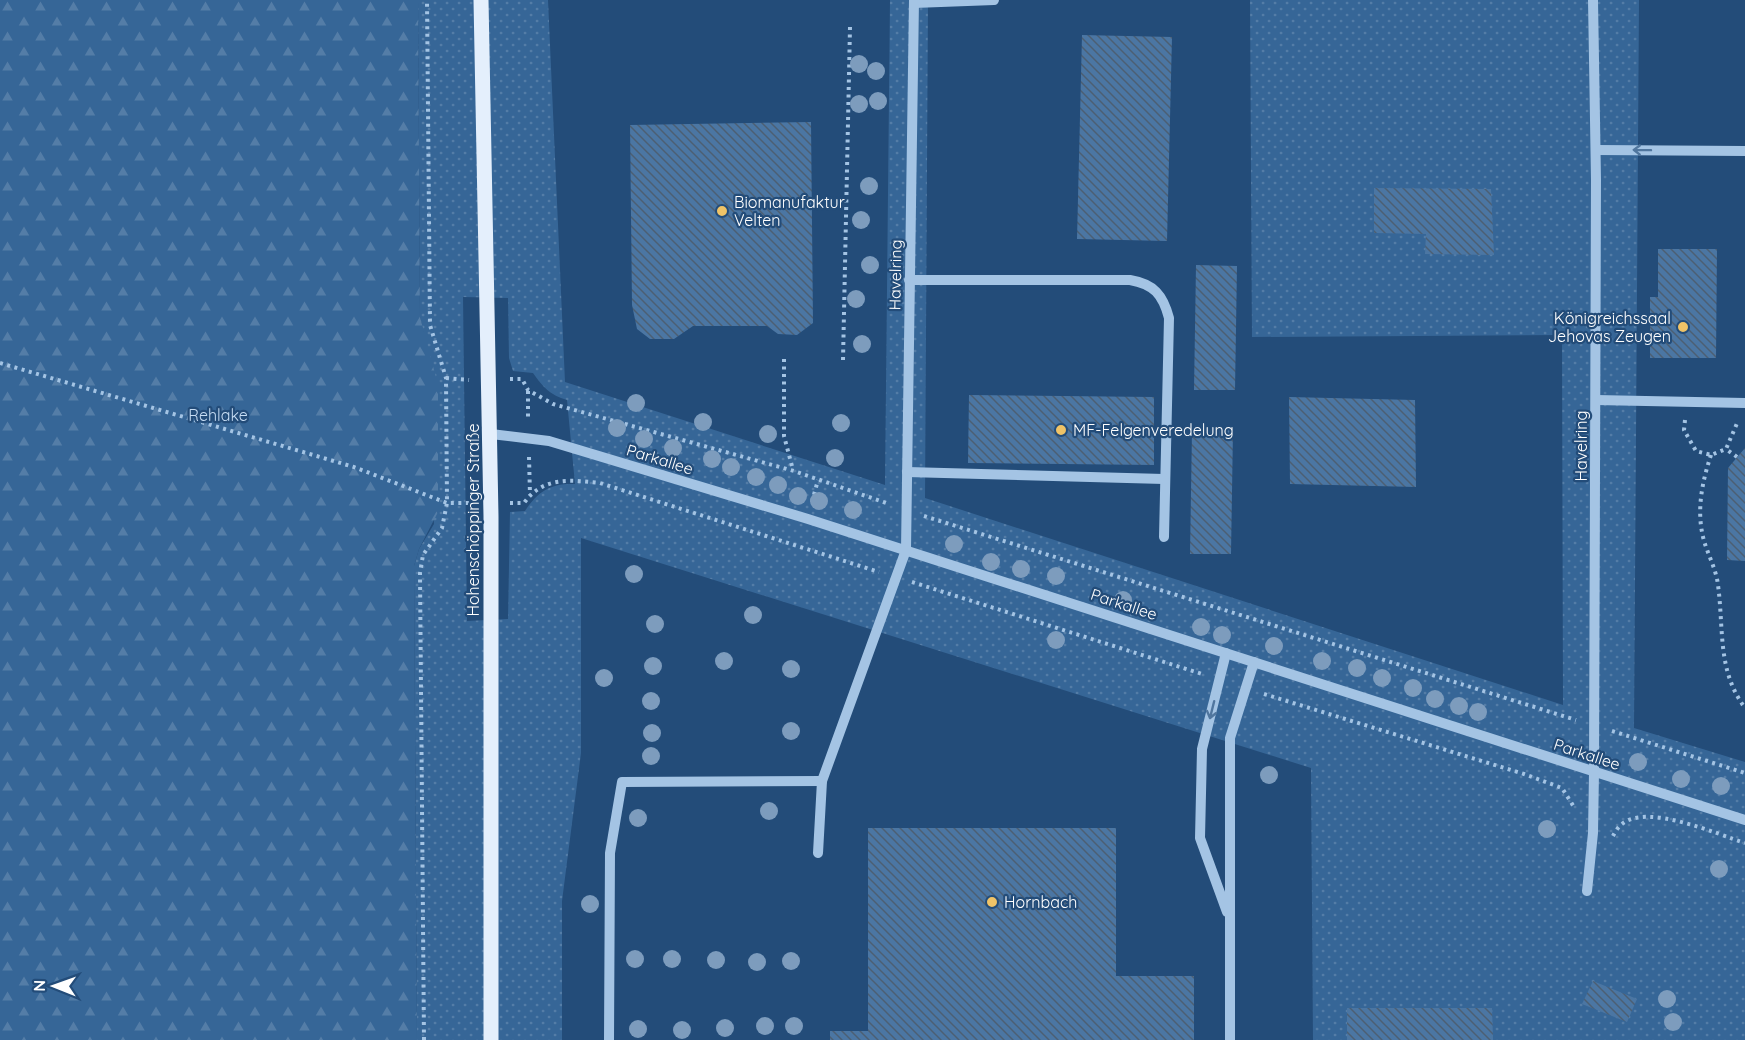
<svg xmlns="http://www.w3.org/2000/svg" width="1745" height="1040" font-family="Quicksand,sans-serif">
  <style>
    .grass { fill: url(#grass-dots); fill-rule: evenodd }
    .forest { fill: url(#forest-firs) }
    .building { fill: url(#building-back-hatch) }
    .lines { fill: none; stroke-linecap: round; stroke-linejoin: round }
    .path { stroke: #a4c4e4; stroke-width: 4; stroke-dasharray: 3 4.5; stroke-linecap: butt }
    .minor { stroke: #a4c4e4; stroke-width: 10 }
    .major { stroke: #e4effc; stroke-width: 15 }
    .tree { fill: #7d9cbd }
    .oneway { stroke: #50769e }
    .poi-dot { fill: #efc367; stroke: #234c79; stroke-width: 2 }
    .labels { text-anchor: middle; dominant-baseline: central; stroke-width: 4.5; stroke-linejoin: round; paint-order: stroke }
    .poi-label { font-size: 16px; fill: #fff; stroke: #234c79; text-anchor: start }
    .street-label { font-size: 16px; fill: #fff; stroke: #234c79 }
    .park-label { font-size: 16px; fill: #c7ddf4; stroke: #234c79 }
  </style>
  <defs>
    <pattern id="grass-dots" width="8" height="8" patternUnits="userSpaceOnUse" patternTransform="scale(1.5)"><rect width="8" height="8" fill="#366697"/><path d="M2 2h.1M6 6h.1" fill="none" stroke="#547da7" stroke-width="1.8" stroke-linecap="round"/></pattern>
    <pattern id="forest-firs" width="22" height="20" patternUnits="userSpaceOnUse" patternTransform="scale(1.5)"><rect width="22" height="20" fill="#366697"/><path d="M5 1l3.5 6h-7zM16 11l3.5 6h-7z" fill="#547da7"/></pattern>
    <pattern id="building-back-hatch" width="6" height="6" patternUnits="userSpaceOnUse" patternTransform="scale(1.5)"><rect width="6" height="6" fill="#4b76a3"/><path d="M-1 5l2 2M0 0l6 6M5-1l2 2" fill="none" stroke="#4c5f73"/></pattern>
  </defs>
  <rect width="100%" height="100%" fill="#234c79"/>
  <!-- grass -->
  <path class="grass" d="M418,0H548L565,382L885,485L890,0H928L925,498L1563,705L1562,335L1252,337L1250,0H1639L1634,728L1745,762V1040H1313L1311,768L581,538V753L562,901V1040H417L414,566L419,549L434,524L424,335L420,317ZM463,297L508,298L509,358L513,371L533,373C543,387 550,395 567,400L575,484C551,483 538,491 525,511L510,512L508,619L467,621Z"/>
  <!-- forest -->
  <polygon class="forest" points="0,0 418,0 420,317 438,385 438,512 419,549 414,566 417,1040 0,1040"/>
  <!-- building -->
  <g class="building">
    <polygon points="1082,35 1172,37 1167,241 1077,239"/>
    <polygon points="811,122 813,323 797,335 778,334 767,326 693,326 674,339 650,339 637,329 632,305 630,125"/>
    <polygon points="1374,188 1491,189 1494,255 1425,254 1426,234 1374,233"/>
    <polygon points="1658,249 1717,249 1716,358 1650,358 1650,297 1658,297"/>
    <polygon points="1196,265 1237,266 1235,390 1194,390"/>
    <polygon points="969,395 1154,397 1154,465 968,463"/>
    <polygon points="1289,397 1415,400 1416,487 1290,484"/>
    <polygon points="1192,430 1233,430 1231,554 1190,554"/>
    <polygon points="1745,448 1745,561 1727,560 1728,468"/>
    <polygon points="868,828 1116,828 1116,976 1194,976 1194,1040 830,1040 830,1031 868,1031"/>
    <polygon points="1593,981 1637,999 1627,1022 1582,1004"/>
    <polygon points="1347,1008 1492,1008 1493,1040 1347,1040"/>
  </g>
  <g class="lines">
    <!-- path -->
    <g class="path">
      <polyline points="784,359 784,436 793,470"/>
      <polyline points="843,360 850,27"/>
      <polyline points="0,363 354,467 447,503 469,503"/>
      <polyline points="446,378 469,380"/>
      <polyline points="510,379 522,379 528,390 553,404 794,471 889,504"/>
      <polyline points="528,391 528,420"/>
      <polyline points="1685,420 1684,430 1696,451 1711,455 1726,449"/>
      <path d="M1711,455C1703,479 1697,506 1702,532C1705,550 1716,567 1718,585C1724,630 1717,670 1745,708"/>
      <polyline points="529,457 530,495"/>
      <polyline points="1737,457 1726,449 1738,421"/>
      <polyline points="812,502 818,480"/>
      <path d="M510,503H524C543,476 571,480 600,483L879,572"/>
      <polyline points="924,516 1576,720"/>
      <polyline points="912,582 1202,674"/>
      <polyline points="1264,694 1524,774 1562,788 1574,807"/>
      <polyline points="1612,731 1745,773"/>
      <path d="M1613,836C1615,832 1618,827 1622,824C1647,803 1717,834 1745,843"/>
      <polyline points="424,1040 420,573 423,555 442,528 447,503 446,378 430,325 427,0"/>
    </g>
    <!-- minor -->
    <g class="minor">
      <polyline points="914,3 994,0"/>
      <polyline points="1596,150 1745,151"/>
      <path d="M909,280H1130C1154,284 1163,295 1169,318L1164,537"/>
      <polyline points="1596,400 1745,403"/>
      <polyline points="491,434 549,441 808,519 1745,820"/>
      <polyline points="907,472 1164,479"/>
      <polyline points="1226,653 1202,749 1200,838 1227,912"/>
      <polyline points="818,853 822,781 906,550 914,0"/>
      <polyline points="1587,891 1593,833 1594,772 1596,180 1593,0"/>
      <polyline points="609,1040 610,853 622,782 822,781"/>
      <polyline points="1230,1040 1230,738 1254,662"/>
    </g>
    <!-- major -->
    <polyline class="major" points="481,0 491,516 491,1040"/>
  </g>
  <!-- trees -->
  <g class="tree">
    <circle cx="859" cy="64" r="9"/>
    <circle cx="876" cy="71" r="9"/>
    <circle cx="878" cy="101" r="9"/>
    <circle cx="859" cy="104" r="9"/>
    <circle cx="869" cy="186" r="9"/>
    <circle cx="861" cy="220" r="9"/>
    <circle cx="870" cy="265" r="9"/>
    <circle cx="856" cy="299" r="9"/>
    <circle cx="862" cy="344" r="9"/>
    <circle cx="636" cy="403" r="9"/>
    <circle cx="703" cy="422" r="9"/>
    <circle cx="841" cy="423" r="9"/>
    <circle cx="617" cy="428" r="9"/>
    <circle cx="768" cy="434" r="9"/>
    <circle cx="644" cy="439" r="9"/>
    <circle cx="673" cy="448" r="9"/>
    <circle cx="835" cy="458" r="9"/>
    <circle cx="712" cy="459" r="9"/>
    <circle cx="731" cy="467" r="9"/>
    <circle cx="756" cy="477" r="9"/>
    <circle cx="778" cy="485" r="9"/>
    <circle cx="798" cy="496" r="9"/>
    <circle cx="819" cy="501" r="9"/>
    <circle cx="853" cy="510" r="9"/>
    <circle cx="954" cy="544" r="9"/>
    <circle cx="991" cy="562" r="9"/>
    <circle cx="1021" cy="569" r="9"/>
    <circle cx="634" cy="574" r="9"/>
    <circle cx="1056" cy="576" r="9"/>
    <circle cx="1123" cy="600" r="9"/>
    <circle cx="753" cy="615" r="9"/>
    <circle cx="655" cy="624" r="9"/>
    <circle cx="1201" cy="627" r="9"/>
    <circle cx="1222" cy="635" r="9"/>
    <circle cx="1056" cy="640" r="9"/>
    <circle cx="1274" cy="646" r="9"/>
    <circle cx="724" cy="661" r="9"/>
    <circle cx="1322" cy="661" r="9"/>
    <circle cx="653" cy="666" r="9"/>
    <circle cx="1357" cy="668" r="9"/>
    <circle cx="791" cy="669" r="9"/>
    <circle cx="604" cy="678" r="9"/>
    <circle cx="1382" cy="678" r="9"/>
    <circle cx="1413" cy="688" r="9"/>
    <circle cx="1435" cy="699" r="9"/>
    <circle cx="651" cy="701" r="9"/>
    <circle cx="1459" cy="706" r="9"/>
    <circle cx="1478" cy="712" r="9"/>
    <circle cx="791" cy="731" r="9"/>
    <circle cx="652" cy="733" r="9"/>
    <circle cx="651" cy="756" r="9"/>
    <circle cx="1638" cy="762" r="9"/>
    <circle cx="1269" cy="775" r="9"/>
    <circle cx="1681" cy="779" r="9"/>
    <circle cx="1721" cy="786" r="9"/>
    <circle cx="769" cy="811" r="9"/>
    <circle cx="638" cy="818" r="9"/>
    <circle cx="1547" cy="829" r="9"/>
    <circle cx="1719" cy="869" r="9"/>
    <circle cx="590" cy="904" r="9"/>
    <circle cx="635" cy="959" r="9"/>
    <circle cx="672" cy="959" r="9"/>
    <circle cx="716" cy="960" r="9"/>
    <circle cx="791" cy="961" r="9"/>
    <circle cx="757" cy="962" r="9"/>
    <circle cx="1667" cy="999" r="9"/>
    <circle cx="1673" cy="1022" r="9"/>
    <circle cx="765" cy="1026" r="9"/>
    <circle cx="794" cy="1026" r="9"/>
    <circle cx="725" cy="1028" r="9"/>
    <circle cx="638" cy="1029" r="9"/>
    <circle cx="682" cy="1030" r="9"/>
  </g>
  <!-- one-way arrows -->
  <defs><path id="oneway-shaft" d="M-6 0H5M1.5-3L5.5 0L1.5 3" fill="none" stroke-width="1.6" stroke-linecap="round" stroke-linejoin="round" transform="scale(1.5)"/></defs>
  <g class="oneway">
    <use href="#oneway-shaft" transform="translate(1642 150) rotate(-179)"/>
    <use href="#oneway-shaft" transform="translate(1212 710) rotate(104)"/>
  </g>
  <!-- markers -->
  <g class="poi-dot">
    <circle cx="722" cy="211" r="6"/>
    <circle cx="1683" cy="327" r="6"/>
    <circle cx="1061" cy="430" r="6"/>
    <circle cx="992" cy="902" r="6"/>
  </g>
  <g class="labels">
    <!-- poi labels -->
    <g class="poi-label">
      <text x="734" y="202">Biomanufaktur<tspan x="734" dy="18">Velten</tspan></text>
      <text x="1671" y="318" text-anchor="end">Königreichssaal<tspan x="1671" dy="18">Jehovas Zeugen</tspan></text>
      <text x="1073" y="430">MF-Felgenveredelung</text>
      <text x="1004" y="902">Hornbach</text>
    </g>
    <!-- street labels -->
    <g class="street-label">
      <text transform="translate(895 275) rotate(-89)">Havelring</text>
      <text transform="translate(1581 446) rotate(-90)">Havelring</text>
      <text transform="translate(660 459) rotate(17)">Parkallee</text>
      <text transform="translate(473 520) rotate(-90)">Hohenschöppinger Straße</text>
      <text transform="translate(1124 604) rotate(18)">Parkallee</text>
      <text transform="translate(1587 754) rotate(18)">Parkallee</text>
    </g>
    <!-- park labels -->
    <g class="park-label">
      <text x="218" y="415">Rehlake</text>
    </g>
  </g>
  <!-- north arrow -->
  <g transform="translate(54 986) rotate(271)" stroke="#234c79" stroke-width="4.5" paint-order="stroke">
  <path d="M0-4.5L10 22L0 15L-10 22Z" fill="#ffffff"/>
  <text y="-9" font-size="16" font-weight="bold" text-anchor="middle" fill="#ffffff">N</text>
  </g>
</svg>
